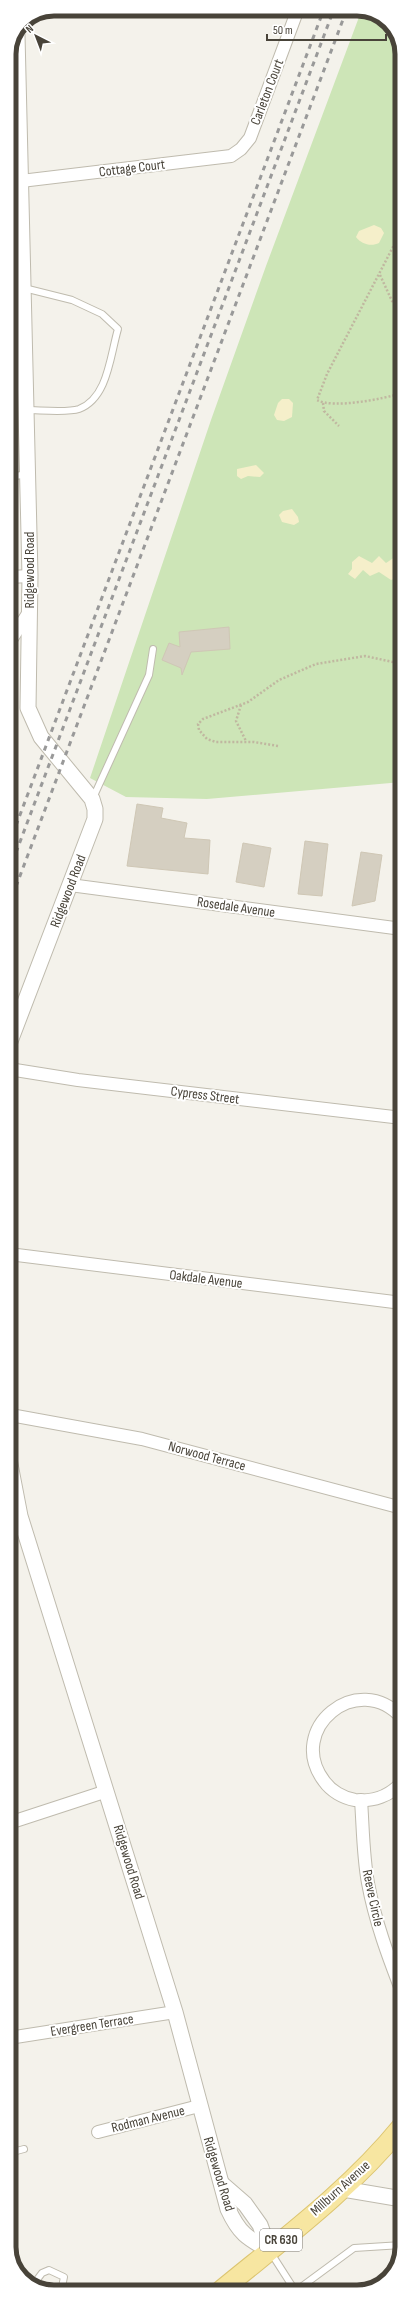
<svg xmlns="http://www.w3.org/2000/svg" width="411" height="2301" font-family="'Sofia Sans Condensed',sans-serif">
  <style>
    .green { fill: #cde5b7 }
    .sand { fill: #f5efca }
    .building { fill: #d5cfc1; stroke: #cfc7b5 }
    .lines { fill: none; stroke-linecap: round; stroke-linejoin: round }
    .service-casing { stroke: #bfbbae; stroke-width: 8 }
    .minor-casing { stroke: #bfbbae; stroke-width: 14 }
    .tertiary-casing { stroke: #bfbbae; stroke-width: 17 }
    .primary-casing { stroke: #dcc571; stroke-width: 21 }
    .path { stroke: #c0b7a0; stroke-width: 2.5; stroke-dasharray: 2 2; stroke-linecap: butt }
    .service { stroke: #fff; stroke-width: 6 }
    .minor { stroke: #fff; stroke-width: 12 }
    .tertiary { stroke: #fff; stroke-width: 15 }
    .primary { stroke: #f7e6a1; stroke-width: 19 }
    .rail { stroke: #999; stroke-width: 3; stroke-dasharray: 5 5; stroke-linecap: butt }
    .labels { text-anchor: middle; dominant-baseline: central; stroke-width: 4; stroke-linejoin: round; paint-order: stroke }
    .shield { fill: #fff; stroke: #7f7b74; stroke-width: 1 }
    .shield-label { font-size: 13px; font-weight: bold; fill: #484339 }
    .street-label { font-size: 14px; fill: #484339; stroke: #fff }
    .rim { fill: none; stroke: #484339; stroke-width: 5 }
  </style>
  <rect width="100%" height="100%" fill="#f4f2eb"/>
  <!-- green -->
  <polygon class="green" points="362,9 389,22 402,48 402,272 398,281 402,283 402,782 207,799 126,797 90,778 211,420 266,266"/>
  <!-- sand -->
  <g class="sand">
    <path d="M374,225L381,228L384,233L379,243C371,247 361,244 356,237L359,231Z"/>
    <polygon points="282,399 289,399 293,403 292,417 284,421 277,420 274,415 278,403"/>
    <polygon points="256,465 264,473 260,477 248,476 241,479 237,476 237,469"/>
    <polygon points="292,509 298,517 299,522 294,525 282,522 279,515 283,511"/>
    <polygon points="398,555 402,557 402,576 391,580 379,572 370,576 363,570 355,579 348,574 352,569 352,562 359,556 372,563 379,556 386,563"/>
  </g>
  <!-- building -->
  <g class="building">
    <polygon points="229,627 230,649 191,652 182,675 181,668 162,660 169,643 180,647 179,632"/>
    <polygon points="137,804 163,808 161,818 187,823 184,838 210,840 208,874 127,866"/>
    <polygon points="305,841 328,844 322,896 298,894"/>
    <polygon points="243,843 271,848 264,887 236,882"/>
    <polygon points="361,852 382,855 375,901 352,906"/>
  </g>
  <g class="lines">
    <defs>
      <g id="service">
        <path d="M24,288L72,300L102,314L118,329C110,356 108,398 79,409C67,413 40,410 26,410"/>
        <polyline points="9,477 28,474"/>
        <polyline points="93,798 149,675 153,649"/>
        <polyline points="9,2153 24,2149"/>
        <polyline points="271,2253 296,2292"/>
        <polyline points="38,2287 36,2281 42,2273 49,2270 64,2277 61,2292"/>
        <polyline points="297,2290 354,2248 402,2245"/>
      </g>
      <g id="minor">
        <polyline points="21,181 231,156 241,149 250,138 298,9"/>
        <polyline points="9,301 24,301"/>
        <polyline points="9,577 30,576"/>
        <polyline points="9,643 29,612"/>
        <polyline points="70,885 402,929"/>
        <polyline points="9,1069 78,1080 402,1118"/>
        <polyline points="9,1254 402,1303"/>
        <polyline points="9,1417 16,1416 142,1439 402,1508"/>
        <polyline points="9,1520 20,1516"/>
        <path d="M402,1718C358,1669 285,1729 324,1781C331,1791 343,1798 355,1800C373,1802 390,1796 402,1782"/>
        <path d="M361,1800C363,1828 363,1856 368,1883C375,1921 388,1956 402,1992"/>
        <polyline points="9,1823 107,1791"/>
        <polyline points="9,2038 175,2012"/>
        <polyline points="98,2132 199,2106"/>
      </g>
      <g id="tertiary">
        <polyline points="9,1044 95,819 95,809 92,799 41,737 28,708 30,576 17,35"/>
        <path d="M9,1459L20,1516L175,2012L228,2209C239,2233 247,2238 269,2250"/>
        <polyline points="222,2184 245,2204 260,2225 269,2250"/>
        <polyline points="343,2189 402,2199"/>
      </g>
      <path id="primary" d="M219,2292C282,2240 350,2190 402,2126"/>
    </defs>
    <!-- service casing -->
    <use href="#service" class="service-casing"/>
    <!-- minor casing -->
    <use href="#minor" class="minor-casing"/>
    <!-- tertiary casing -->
    <use href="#tertiary" class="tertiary-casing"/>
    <!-- primary casing -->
    <use href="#primary" class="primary-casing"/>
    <!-- path -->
    <g class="path">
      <path d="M402,224L394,245L327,374L317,400C333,409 383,399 402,393"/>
      <polyline points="380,275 392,301 402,310"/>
      <polyline points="323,403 324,411 339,426"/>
      <polyline points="241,705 236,721 246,741"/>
      <polyline points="278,746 254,742 216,742 207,739 199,730 198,724 203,719 248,702 279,680 316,664 365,656 402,664"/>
    </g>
    <!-- service -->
    <use href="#service" class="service"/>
    <!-- minor -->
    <use href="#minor" class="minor"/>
    <!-- tertiary -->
    <use href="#tertiary" class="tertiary"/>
    <!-- primary -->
    <use href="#primary" class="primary"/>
    <!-- rail -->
    <g class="rail">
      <polyline points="9,844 324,9"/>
      <polyline points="9,871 334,9"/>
      <polyline points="9,905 347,9"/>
    </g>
  </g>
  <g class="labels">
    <!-- shield labels -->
    <rect class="shield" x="260" y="2229" width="42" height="22" rx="3"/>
    <g class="shield-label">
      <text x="281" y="2240">CR 630</text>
    </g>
    <!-- street labels -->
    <g class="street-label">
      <text transform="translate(267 92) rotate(-69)">Carleton Court</text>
      <text transform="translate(132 168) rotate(-7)">Cottage Court</text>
      <text transform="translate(29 570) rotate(-90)">Ridgewood Road</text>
      <text transform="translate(68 891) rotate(-69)">Ridgewood Road</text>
      <text transform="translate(236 907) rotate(8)">Rosedale Avenue</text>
      <text transform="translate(205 1095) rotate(7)">Cypress Street</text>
      <text transform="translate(206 1279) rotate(7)">Oakdale Avenue</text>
      <text transform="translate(207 1456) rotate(15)">Norwood Terrace</text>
      <text transform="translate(129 1862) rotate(73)">Ridgewood Road</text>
      <text transform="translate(373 1898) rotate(78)">Reeve Circle</text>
      <text transform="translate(92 2025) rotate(-9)">Evergreen Terrace</text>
      <text transform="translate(148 2119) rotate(-14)">Rodman Avenue</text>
      <text transform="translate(219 2174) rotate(73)">Ridgewood Road</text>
      <text transform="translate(340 2188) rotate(-42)">Millburn Avenue</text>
    </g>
  </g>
  <!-- crop -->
  <path d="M0 0H411V2301H0ZM54 16H357A38 38 0 0 1 395 54V2247A38 38 0 0 1 357 2285H54A38 38 0 0 1 16 2247V54A38 38 0 0 1 54 16Z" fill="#fff" fill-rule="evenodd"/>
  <path class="rim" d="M54 16H357A38 38 0 0 1 395 54V2247A38 38 0 0 1 357 2285H54A38 38 0 0 1 16 2247V54A38 38 0 0 1 54 16Z"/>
  <!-- north arrow -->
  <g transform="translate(36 36) rotate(318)" stroke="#ffffff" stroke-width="3" paint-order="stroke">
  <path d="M0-3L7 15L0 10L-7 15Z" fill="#484339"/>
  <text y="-6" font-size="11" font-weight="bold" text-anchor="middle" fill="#484339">N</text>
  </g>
  <!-- scale -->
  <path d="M267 34v6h119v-6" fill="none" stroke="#484339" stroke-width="2"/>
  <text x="273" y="34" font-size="12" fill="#484339" stroke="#ffffff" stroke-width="3" paint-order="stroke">50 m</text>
</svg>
